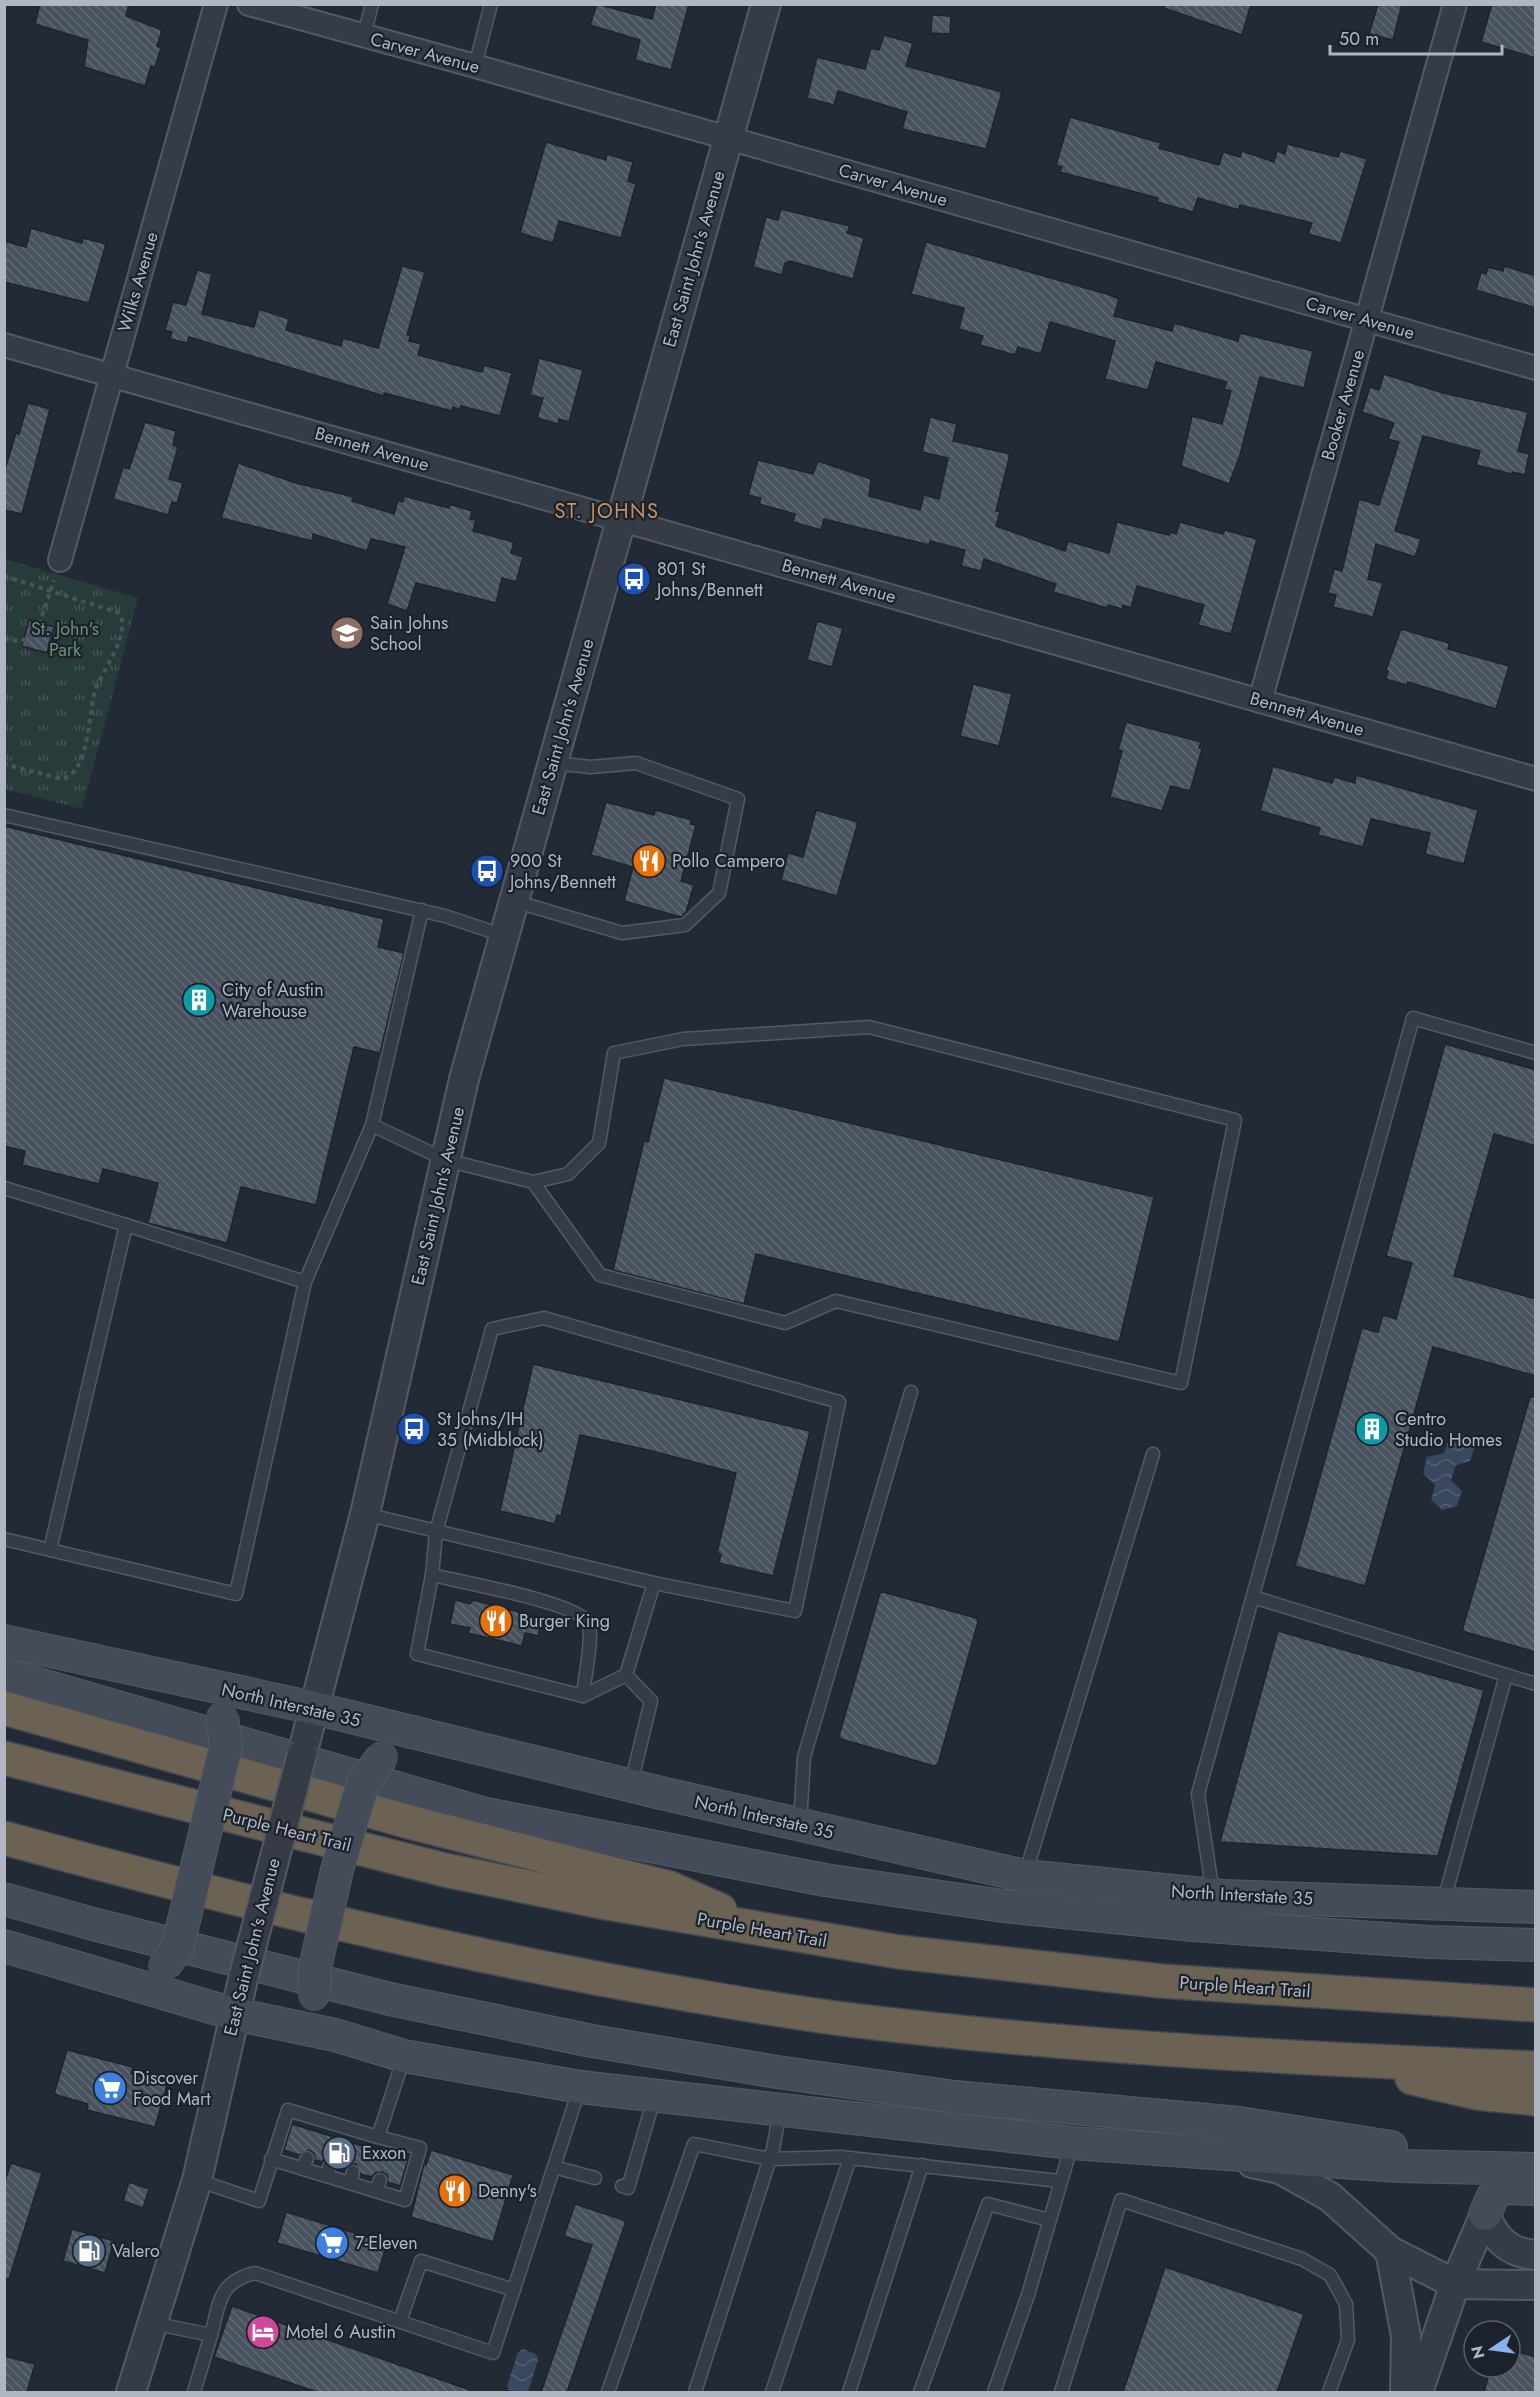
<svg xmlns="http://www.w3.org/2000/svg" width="1540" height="2397" font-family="Jost,sans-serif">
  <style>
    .park { fill: url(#park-tufts) }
    .water { fill: url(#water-waves) }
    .building { fill: url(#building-back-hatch); stroke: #1d242d; stroke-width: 1.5 }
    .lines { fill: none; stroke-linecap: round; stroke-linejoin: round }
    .service-casing { stroke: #535a64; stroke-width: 15 }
    .minor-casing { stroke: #535a64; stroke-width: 26 }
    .tertiary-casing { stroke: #535a64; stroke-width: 32 }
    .secondary-casing { stroke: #535a64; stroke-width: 34 }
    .motorway-casing { stroke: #404751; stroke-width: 36 }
    .path { stroke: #465658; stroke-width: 4; stroke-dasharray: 4.5 4.5; stroke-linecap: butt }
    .service { stroke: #353c46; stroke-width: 12 }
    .minor { stroke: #353c46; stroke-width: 22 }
    .tertiary { stroke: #353c46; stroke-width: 28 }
    .secondary { stroke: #444c59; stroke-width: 32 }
    .motorway { stroke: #6b6253; stroke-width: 33 }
    .tertiary-bridge-casing { stroke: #535a64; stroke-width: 32; stroke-linecap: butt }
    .secondary-bridge-casing { stroke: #535a64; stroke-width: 34; stroke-linecap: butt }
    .tertiary-bridge { stroke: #353c46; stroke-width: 28 }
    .secondary-bridge { stroke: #444c59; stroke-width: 32 }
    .labels { text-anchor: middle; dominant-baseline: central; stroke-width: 4.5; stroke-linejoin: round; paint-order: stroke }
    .street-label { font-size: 18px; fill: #b0b7c3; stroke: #1b222b }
    .poi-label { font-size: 18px; fill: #b0b7c3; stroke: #1b222b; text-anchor: start }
    .park-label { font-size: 18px; fill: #6a9173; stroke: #1b222b }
    .neighbourhood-label { font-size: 20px; letter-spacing: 1.5px; fill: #c89065; stroke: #1b222b }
  </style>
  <defs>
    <pattern id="park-tufts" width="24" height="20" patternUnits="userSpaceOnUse" patternTransform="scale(1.5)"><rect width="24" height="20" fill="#283b3b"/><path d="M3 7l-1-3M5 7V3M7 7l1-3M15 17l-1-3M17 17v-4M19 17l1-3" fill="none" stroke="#455556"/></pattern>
    <pattern id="water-waves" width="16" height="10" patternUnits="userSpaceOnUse" patternTransform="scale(1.5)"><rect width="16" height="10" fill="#39485e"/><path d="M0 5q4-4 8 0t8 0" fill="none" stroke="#536073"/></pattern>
    <pattern id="building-back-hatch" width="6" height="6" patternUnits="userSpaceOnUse" patternTransform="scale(1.5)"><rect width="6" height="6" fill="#49525f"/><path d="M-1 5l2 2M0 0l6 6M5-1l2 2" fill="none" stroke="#616974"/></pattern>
  </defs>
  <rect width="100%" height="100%" fill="#222b35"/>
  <!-- park -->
  <polygon class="park" points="5,559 138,598 82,809 5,789"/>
  <!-- water -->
  <g class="water">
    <polygon points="1464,1435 1475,1446 1470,1461 1456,1465 1451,1480 1462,1491 1457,1506 1442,1510 1431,1500 1435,1485 1423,1473 1427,1457 1444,1453 1449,1438"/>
    <polygon points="523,2349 536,2354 538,2360 528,2392 509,2390 507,2386 518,2352"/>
  </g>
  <!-- building -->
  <g class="building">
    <polygon points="40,4 129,4 126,16 162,30 157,46 161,48 155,67 151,66 145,86 84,67 88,40 35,24"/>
    <polygon points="597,4 652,19 656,4 689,4 671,70 635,60 640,40 590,25"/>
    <polygon points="1164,4 1251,4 1242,35 1164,8"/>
    <polygon points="1378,4 1402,4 1393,40 1369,34"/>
    <polygon points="1492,4 1536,4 1536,58 1481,42"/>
    <polygon points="932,15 951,16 950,34 931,33"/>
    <polygon points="884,35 913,43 906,66 1002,92 986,149 902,129 907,112 838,91 834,105 807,98 817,57 865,69 871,48 879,50"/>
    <polygon points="1070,117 1161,143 1159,148 1219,165 1223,152 1240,157 1242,151 1274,162 1277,151 1285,154 1287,144 1338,157 1340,151 1367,159 1341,243 1308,234 1312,223 1240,205 1239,210 1198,198 1193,212 1157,202 1158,198 1060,172 1062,167 1056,165"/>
    <polygon points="546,142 606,160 607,154 633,162 628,181 636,184 621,238 559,221 553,243 520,233"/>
    <polygon points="781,209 850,226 847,233 864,238 853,279 790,261 785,263 782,275 753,267 766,217 778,220"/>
    <polygon points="31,228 82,243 83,238 106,244 89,303 4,282 4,241 26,247"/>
    <polygon points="926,242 1110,295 1119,299 1114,316 1172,331 1174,323 1238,341 1240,333 1313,351 1304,388 1260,377 1240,455 1229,484 1181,466 1192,416 1222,424 1231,391 1224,389 1227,382 1156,362 1148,390 1105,379 1115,341 1050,322 1041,354 1018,347 1015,355 980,345 983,336 959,329 964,308 911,294"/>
    <polygon points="402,266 425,272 407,335 410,335 409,341 421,344 418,355 482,372 484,365 512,373 500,416 461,406 460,410 453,407 452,411 384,393 384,396 189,337 187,343 170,339 172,332 165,330 173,302 186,305 197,270 212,274 202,314 254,327 259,309 289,319 286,330 341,346 343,338 378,348"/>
    <polygon points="1504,266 1536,276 1536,308 1476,290 1481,272 1486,274 1488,267 1503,271"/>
    <polygon points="539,358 583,370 569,422 559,419 558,424 537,418 543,398 530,395"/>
    <polygon points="1384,374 1443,393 1528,412 1518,451 1529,454 1525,475 1513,472 1512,474 1476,465 1480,451 1423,436 1395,531 1421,539 1415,557 1376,544 1368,579 1383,583 1373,617 1333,607 1336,595 1328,593 1334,569 1342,571 1359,499 1379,505 1399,442 1388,439 1394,423 1362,412 1370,387 1379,390"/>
    <polygon points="28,403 50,409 22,514 4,510 4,473 16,433 19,434"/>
    <polygon points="930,417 957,424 953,441 1010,454 996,511 1000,512 996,526 1065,551 1068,541 1109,553 1117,522 1169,535 1170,532 1176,534 1180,522 1223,534 1225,530 1257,539 1231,634 1198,625 1204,605 1137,586 1131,608 1123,605 1122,609 1108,605 1107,608 1053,592 1056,584 984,559 981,571 961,566 965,550 930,541 929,545 824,519 821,530 793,522 795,514 759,504 761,498 748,495 758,460 813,474 818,461 871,479 869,496 920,510 924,495 939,499 948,458 922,452"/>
    <polygon points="145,422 176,431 173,445 178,447 169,479 183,483 177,503 172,502 168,515 113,499 123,467 129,469"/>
    <polygon points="238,463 296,483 354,497 352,501 394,514 398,500 403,502 404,496 449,508 449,504 472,511 470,519 476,520 473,531 514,542 511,553 523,557 516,582 502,578 496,603 416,583 407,611 387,604 405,547 371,539 367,551 313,534 312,541 221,518"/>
    <polygon points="29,620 54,627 47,653 22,646"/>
    <polygon points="817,621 843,628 832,667 807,660"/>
    <polygon points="1401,629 1449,643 1448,649 1509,666 1496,709 1408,682 1407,685 1386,679 1388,671 1386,670"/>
    <polygon points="973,684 1012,694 999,746 960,736"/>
    <polygon points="1126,722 1201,742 1199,748 1202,749 1190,791 1171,786 1162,811 1110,797 1122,751 1118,750"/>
    <polygon points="1273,766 1332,783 1334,777 1355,783 1356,775 1478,810 1464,864 1425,854 1430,833 1371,819 1363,847 1318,835 1320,828 1260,811"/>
    <polygon points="606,802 654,815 655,810 692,820 690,824 696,825 681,881 694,885 686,912 681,917 624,901 633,867 591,855"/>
    <polygon points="816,810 858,822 837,896 781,880 788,853 803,857"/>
    <polygon points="4,826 384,919 378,947 404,953 380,1053 354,1047 316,1205 241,1187 227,1243 148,1223 158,1183 103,1169 99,1184 22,1165 25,1151 4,1146"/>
    <polygon points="1445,1044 1536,1070 1536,1146 1494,1134 1454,1276 1536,1299 1536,1376 1433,1347 1365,1586 1295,1566 1362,1328 1378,1332 1383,1315 1396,1319 1412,1263 1386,1256"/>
    <polygon points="664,1078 1154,1197 1119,1342 756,1254 744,1304 613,1270 644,1141 648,1142"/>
    <polygon points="533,1364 810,1431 773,1576 719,1563 721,1554 717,1553 736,1473 652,1451 580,1435 561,1516 557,1515 555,1524 500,1511"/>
    <polygon points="1530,1397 1536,1397 1536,1652 1462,1631"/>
    <polygon points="883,1592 976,1618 978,1622 938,1764 934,1766 841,1739 839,1736 880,1593"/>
    <polygon points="455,1600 470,1604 473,1600 542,1618 538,1636 525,1633 522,1646 468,1633 470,1628 450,1624"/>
    <polygon points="1278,1631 1484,1690 1438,1856 1220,1842"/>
    <polygon points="67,2050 133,2067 131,2074 167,2085 155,2127 87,2110 88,2104 54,2094"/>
    <polygon points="292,2124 408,2160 400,2186 388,2182 387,2175 382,2172 375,2173 372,2177 361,2174 356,2164 350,2164 345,2169 338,2167 337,2160 332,2157 325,2158 322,2162 315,2160 314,2153 309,2150 299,2155 284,2150"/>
    <polygon points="431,2150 513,2175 493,2242 411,2217 424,2164 426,2165"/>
    <polygon points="11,2163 42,2173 9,2279 4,2279 4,2183"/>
    <polygon points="129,2182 149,2189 143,2208 123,2201"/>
    <polygon points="575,2204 626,2221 567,2392 541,2392 592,2245 564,2236"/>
    <polygon points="286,2212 387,2243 378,2273 277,2243"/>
    <polygon points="72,2229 114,2241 105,2273 63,2261"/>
    <polygon points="1165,2267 1304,2314 1277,2392 1123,2392"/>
    <polygon points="232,2306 470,2390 469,2392 317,2392 214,2357"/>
    <polygon points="1510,2350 1536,2357 1536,2392 1484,2392 1491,2367 1510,2367"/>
    <polygon points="4,2356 35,2364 27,2392 4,2392"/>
  </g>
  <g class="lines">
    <defs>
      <g id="service">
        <polyline points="364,36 372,4"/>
        <polyline points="475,66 491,4"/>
        <polyline points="4,815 445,916 505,936"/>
        <polyline points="514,901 622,933 685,925 719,893 738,799 636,763 591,767 553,763"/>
        <polyline points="372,1125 422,910"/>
        <polyline points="4,1188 126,1225 50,1550"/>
        <polyline points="126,1225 305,1282"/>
        <polyline points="365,1514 654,1583 626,1675 651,1701 631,1784"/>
        <polyline points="4,1539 236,1594 305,1282 372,1125 446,1160 533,1182 600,1275 785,1323 836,1301 1181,1383 1235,1120 869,1027 683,1039 614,1053 599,1143 568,1174 533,1182"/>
        <path d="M432,1575C457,1581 579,1603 588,1623C594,1637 584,1679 583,1696"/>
        <polyline points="1253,1597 1506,1675"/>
        <polyline points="626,1675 583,1696 417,1654 432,1575 436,1532 492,1329 544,1318 839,1402 795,1611 654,1583"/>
        <polyline points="800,1823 804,1757 911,1392"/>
        <polyline points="1025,1875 1153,1454"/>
        <polyline points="1213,1894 1198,1794 1413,1018 1536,1053"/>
        <polyline points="1443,1904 1506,1675 1536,1684"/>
        <polyline points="271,2159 405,2200 420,2148 378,2137"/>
        <polyline points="554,2167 595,2178"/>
        <polyline points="303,2169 307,2158"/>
        <polyline points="326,2176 330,2165"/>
        <polyline points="197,2180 259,2201 288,2110 378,2137 404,2057"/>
        <polyline points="350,2183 353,2172"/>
        <polyline points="622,2186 628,2188 655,2095"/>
        <polyline points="376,2191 380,2180"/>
        <polyline points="400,2321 421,2261 514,2290"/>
        <path d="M152,2323L211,2335C220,2302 218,2282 255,2273L493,2353L580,2087"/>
        <polyline points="194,2392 211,2335"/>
        <polyline points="608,2392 694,2144 770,2159 840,2157 1060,2181"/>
        <polyline points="695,2392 773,2149 780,2111"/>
        <polyline points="772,2392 850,2158"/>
        <polyline points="849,2392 922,2165"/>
        <polyline points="920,2392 988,2204 1049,2220"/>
        <polyline points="994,2392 1028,2295 1072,2144"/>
        <polyline points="1061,2392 1121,2200 1302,2259 1330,2275 1346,2304 1348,2340 1329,2392"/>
      </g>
      <g id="minor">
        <polyline points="249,4 475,66 1536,368"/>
        <polyline points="4,345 1536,779"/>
        <polyline points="60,560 216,4"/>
        <polyline points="1260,701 1455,4"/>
      </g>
      <g id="tertiary">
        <polyline points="302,1754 365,1514 464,1079 766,4"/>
        <polyline points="1252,2163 1280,2169 1330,2197 1390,2251 1455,2284 1536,2285"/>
        <path d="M1485,2214C1495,2239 1508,2253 1536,2255"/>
        <polyline points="1390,2251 1406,2336 1405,2392"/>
        <polyline points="131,2392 197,2180 244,1975"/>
        <polyline points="1418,2392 1455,2284 1485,2214"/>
      </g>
      <g id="secondary">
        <polyline points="4,1641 314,1708 661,1793 1025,1876 1223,1896 1536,1907"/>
        <polyline points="4,1674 486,1814 825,1880 1003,1906 1193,1925 1429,1942 1536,1945"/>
        <polyline points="4,1899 93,1924 390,1999 592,2041 777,2072 955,2097 1239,2123 1391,2147"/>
        <polyline points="4,1946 234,2014 335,2035 404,2056 580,2087 1072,2143 1398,2166 1536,2169"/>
        <polyline points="1485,2214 1493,2196 1502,2188 1536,2189"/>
      </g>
      <g id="motorway">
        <polyline points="4,1708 413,1823 670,1888 720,1910"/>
        <polyline points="4,1758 445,1870 607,1903 899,1952 1161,1981 1536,2005"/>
        <path d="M4,1838C225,1898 448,1953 673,1992C732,2002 791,2013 851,2020C1078,2048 1307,2059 1536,2068"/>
        <polyline points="1412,2078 1477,2093 1536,2099"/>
      </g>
    </defs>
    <!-- service casing -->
    <use href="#service" class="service-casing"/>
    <!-- minor casing -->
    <use href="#minor" class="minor-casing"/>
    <!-- tertiary casing -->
    <use href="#tertiary" class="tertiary-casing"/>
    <!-- secondary casing -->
    <use href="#secondary" class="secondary-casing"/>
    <!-- motorway casing -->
    <use href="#motorway" class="motorway-casing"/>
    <!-- path -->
    <g class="path">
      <path d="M4,576L119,613C132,634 102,670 95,691C88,713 90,773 62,779L4,764"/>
      <polyline points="4,639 19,641 35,637 54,580"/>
    </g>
    <!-- service -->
    <use href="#service" class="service"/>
    <!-- minor -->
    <use href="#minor" class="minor"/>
    <!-- tertiary -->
    <use href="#tertiary" class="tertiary"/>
    <!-- secondary -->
    <use href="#secondary" class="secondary"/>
    <!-- motorway -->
    <use href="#motorway" class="motorway"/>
    <defs>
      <polyline id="tertiary-bridge" points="244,1975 302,1754"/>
      <g id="secondary-bridge">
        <polyline points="164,1966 177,1949 226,1746 222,1717"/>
        <polyline points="314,1995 315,1968 337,1870 363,1783 382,1757"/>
      </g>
    </defs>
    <!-- tertiary-bridge casing -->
    <use href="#tertiary-bridge" class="tertiary-bridge-casing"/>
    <!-- secondary-bridge casing -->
    <use href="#secondary-bridge" class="secondary-bridge-casing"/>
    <!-- tertiary-bridge -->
    <use href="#tertiary-bridge" class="tertiary-bridge"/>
    <!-- secondary-bridge -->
    <use href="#secondary-bridge" class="secondary-bridge"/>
  </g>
  <!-- icons -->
  <defs>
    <symbol id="bus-disc" viewBox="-11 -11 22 22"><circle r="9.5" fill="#1a4fb4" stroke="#1b222b"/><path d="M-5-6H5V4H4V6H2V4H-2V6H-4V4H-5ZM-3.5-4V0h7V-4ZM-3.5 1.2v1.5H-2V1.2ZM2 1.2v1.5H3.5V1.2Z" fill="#fff"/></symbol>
    <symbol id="school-disc" viewBox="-11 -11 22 22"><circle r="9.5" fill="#8d6e63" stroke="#1b222b"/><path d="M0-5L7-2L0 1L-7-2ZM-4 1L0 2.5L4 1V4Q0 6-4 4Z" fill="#fff"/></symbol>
    <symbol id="restaurant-disc" viewBox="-11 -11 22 22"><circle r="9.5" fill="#e8710a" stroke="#1b222b"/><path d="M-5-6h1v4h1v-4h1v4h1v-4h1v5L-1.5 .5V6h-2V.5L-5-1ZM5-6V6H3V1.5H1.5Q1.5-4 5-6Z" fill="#fff"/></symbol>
    <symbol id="building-disc" viewBox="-11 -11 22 22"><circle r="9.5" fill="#0f9aa8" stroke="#1b222b"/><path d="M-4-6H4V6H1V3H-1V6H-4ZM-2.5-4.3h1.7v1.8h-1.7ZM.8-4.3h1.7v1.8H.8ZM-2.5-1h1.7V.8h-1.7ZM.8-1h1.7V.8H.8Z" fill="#fff"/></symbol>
    <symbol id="supermarket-disc" viewBox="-11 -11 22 22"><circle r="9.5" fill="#3f7fe0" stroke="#1b222b"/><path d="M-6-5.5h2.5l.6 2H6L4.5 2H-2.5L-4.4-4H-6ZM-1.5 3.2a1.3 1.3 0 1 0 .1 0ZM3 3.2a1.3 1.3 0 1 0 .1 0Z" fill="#fff"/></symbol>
    <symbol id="fuel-disc" viewBox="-11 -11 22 22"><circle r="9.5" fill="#5c6f8a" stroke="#1b222b"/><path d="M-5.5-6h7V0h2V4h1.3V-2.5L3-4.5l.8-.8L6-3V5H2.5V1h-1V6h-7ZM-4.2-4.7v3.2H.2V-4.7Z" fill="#fff"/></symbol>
    <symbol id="hotel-disc" viewBox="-11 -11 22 22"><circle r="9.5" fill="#d1479c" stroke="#1b222b"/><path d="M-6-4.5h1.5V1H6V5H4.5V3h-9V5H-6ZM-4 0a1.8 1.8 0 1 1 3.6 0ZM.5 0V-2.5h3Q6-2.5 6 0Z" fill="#fff"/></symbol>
  </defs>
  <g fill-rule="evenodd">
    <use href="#bus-disc" x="615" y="560" width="38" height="38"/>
    <use href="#school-disc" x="328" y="614" width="38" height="38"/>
    <use href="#restaurant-disc" x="630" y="842" width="38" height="38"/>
    <use href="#bus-disc" x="468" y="852" width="38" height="38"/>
    <use href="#building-disc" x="180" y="981" width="38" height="38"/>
    <use href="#bus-disc" x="395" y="1410" width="38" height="38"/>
    <use href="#building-disc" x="1353" y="1410" width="38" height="38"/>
    <use href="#restaurant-disc" x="477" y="1602" width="38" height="38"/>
    <use href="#supermarket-disc" x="91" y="2069" width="38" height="38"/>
    <use href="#fuel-disc" x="320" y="2134" width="38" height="38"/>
    <use href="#restaurant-disc" x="436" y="2172" width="38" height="38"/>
    <use href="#supermarket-disc" x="313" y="2224" width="38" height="38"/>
    <use href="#fuel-disc" x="70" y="2232" width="38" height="38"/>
    <use href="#hotel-disc" x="244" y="2313" width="38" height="38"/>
  </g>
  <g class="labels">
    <!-- street labels -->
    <g class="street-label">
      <text transform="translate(425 53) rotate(15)">Carver Avenue</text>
      <text transform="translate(893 185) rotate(16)">Carver Avenue</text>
      <text transform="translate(694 259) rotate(-74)">East Saint John's Avenue</text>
      <text transform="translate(138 282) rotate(-74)">Wilks Avenue</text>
      <text transform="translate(1360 318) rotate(16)">Carver Avenue</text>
      <text transform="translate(1343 405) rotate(-74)">Booker Avenue</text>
      <text transform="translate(372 449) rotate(16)">Bennett Avenue</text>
      <text transform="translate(839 581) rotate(16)">Bennett Avenue</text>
      <text transform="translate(1307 714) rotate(16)">Bennett Avenue</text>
      <text transform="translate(563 727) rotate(-74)">East Saint John's Avenue</text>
      <text transform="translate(438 1196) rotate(-77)">East Saint John's Avenue</text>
      <text transform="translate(291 1705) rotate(13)">North Interstate 35</text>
      <text transform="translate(764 1817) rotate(13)">North Interstate 35</text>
      <text transform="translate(287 1830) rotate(14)">Purple Heart Trail</text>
      <text transform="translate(1242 1895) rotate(3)">North Interstate 35</text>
      <text transform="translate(762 1930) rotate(10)">Purple Heart Trail</text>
      <text transform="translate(252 1947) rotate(-76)">East Saint John's Avenue</text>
      <text transform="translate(1245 1987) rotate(4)">Purple Heart Trail</text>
    </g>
    <!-- poi labels -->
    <g class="poi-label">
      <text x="657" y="569">801 St<tspan x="657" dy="21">Johns/Bennett</tspan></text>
      <text x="370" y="623">Sain Johns<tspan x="370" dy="21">School</tspan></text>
      <text x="510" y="861">900 St<tspan x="510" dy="21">Johns/Bennett</tspan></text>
      <text x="672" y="861">Pollo Campero</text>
      <text x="222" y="990">City of Austin<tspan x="222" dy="21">Warehouse</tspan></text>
      <text x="437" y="1419">St Johns/IH<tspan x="437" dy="21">35 (Midblock)</tspan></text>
      <text x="1395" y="1419">Centro<tspan x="1395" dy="21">Studio Homes</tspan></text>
      <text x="519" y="1621">Burger King</text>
      <text x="133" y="2078">Discover<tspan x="133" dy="21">Food Mart</tspan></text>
      <text x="362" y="2153">Exxon</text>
      <text x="478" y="2191">Denny's</text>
      <text x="355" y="2243">7-Eleven</text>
      <text x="112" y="2251">Valero</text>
      <text x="286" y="2332">Motel 6 Austin</text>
    </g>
    <!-- park labels -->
    <g class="park-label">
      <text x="65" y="629">St. John's<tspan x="65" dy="21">Park</tspan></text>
    </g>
    <!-- neighbourhood labels -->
    <g class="neighbourhood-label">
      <text x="607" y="511">ST. JOHNS</text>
    </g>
  </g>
  <!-- border -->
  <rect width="1540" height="2397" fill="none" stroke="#b0b7c3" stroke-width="12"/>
  <!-- north arrow -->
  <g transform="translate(1492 2349) rotate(257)"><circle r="28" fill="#1b222b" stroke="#575e68" stroke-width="1.5"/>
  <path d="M0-4.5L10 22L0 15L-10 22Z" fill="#8bb1ed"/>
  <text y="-9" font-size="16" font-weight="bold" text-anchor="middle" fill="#b0b7c3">N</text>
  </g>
  <!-- scale -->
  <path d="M1330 45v9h172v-9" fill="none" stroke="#b0b7c3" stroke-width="3"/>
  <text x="1339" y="45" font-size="18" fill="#b0b7c3" stroke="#1b222b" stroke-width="4.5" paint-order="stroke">50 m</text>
</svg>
